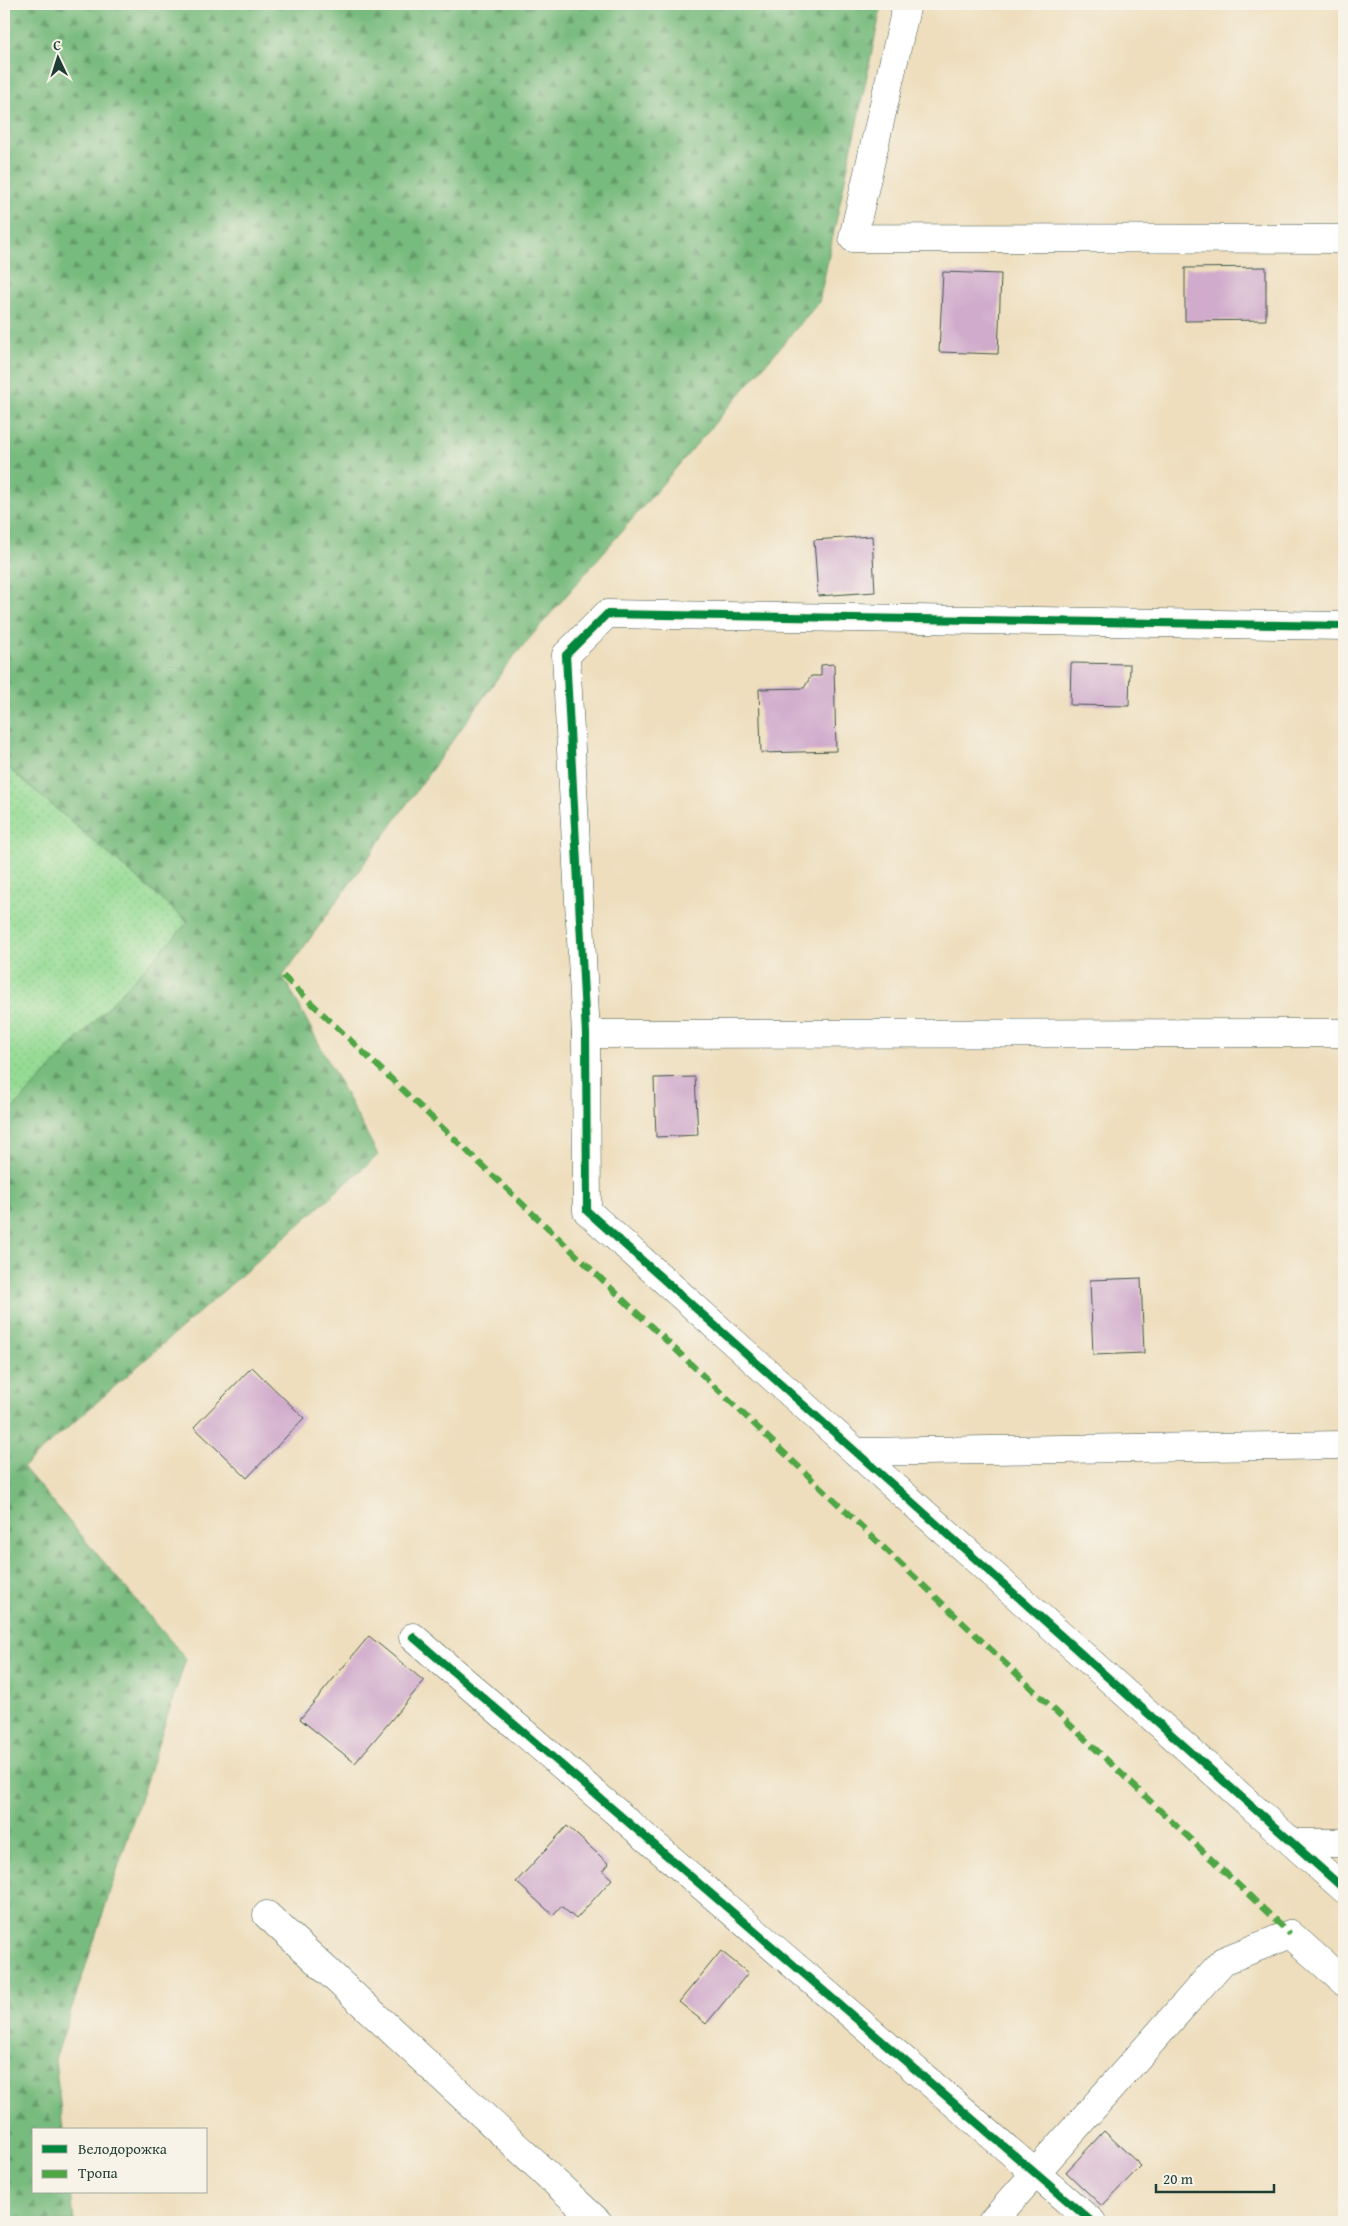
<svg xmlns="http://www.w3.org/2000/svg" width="1348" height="2226" font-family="'Gentium Book Plus',serif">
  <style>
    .green { fill: url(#green-dots); stroke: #5a8c64 }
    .forest { fill: url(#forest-firs); stroke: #4c7c59 }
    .building { fill: #d0abcc }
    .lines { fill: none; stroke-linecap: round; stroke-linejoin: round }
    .street-casing { stroke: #3e5549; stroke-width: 29 }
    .street { stroke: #fff; stroke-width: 28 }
    .quiet { stroke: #4fa644; stroke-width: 6; stroke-dasharray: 12 6; stroke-linecap: butt }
    .cycleway-casing { stroke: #f7f3e8; stroke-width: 11 }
    .cycleway { stroke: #00873e; stroke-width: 8 }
  </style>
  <defs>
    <pattern id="green-dots" width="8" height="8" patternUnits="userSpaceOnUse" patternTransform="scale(1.25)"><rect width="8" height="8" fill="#95db94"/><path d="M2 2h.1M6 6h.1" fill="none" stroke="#80bd80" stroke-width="1.8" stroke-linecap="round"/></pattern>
    <pattern id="forest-firs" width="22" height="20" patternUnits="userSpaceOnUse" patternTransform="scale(1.25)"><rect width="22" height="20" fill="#78bb7e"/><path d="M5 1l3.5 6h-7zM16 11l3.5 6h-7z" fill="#629968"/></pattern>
  </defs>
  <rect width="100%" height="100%" fill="#f7f3e8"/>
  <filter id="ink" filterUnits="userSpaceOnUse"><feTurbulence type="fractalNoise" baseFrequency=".02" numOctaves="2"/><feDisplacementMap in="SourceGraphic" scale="10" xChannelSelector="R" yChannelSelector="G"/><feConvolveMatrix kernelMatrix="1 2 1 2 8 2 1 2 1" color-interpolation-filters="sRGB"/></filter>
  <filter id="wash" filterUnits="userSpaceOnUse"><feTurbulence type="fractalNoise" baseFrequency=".0096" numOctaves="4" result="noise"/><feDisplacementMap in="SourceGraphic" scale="20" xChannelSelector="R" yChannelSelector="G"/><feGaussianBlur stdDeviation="1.12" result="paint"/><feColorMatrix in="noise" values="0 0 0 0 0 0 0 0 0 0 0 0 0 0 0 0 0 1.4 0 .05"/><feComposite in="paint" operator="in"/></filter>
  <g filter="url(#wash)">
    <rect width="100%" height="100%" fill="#eedebd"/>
    <!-- green -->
    <polygon class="green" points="4,764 188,922 4,1118"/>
    <!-- forest -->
    <polygon class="forest" points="4,4 882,4 819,302 509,662 283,976 378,1155 23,1467 186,1659 55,2060 63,2130 34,2130 34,2192 71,2192 74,2222 4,2222 4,1118 188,922 4,764"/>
    <g id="blocks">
      <!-- building -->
      <g class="building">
        <polygon points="1266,267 1266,320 1185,321 1185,268"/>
        <polygon points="943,272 1001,274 998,354 939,352"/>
        <polygon points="872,536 875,592 818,596 814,540"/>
        <polygon points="1071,663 1130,664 1129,706 1070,705"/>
        <polygon points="834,664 836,751 761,753 759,689 804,688 811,676 821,676 821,665"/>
        <polygon points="695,1077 698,1135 656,1137 654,1078"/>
        <polygon points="1141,1278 1144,1353 1093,1355 1090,1280"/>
        <polygon points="252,1367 304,1418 247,1478 194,1427"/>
        <polygon points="369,1636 424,1681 355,1763 300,1719"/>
        <polygon points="567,1826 609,1864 603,1871 612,1879 576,1919 561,1906 553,1915 516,1882"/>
        <polygon points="721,1951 748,1973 706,2024 679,2002"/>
        <polygon points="1104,2131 1141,2166 1102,2206 1066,2172"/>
      </g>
    </g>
  </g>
  <g filter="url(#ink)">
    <use href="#blocks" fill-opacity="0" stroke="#3e5549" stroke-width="1"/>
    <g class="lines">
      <defs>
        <g id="street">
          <polyline points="907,4 853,238 1344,239"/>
          <polyline points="1344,626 607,614 566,655 586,1034 587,1211 1344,1889"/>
          <polyline points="586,1034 1344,1033"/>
          <polyline points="856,1452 1344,1445"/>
          <polyline points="413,1637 1092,2222"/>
          <polyline points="1293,1843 1344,1843"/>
          <polyline points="267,1915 598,2222"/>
          <polyline points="992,2222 1223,1961 1290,1934 1344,1982"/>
        </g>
      </defs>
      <!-- street casing -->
      <use href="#street" class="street-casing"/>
      <!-- street -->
      <use href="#street" class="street"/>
      <!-- quiet -->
      <polyline class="quiet" points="283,976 1290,1934"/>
      <defs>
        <g id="cycleway">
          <polyline points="1344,626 607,614 566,655 586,1034 587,1211 1344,1889"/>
          <polyline points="413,1637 1092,2222"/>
        </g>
      </defs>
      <!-- cycleway casing -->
      <use href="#cycleway" class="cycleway-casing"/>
      <!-- cycleway -->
      <use href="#cycleway" class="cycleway"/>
    </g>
  </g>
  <!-- margin -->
  <rect width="1348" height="2226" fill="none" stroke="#f7f3e8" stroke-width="20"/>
  <!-- legend -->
  <rect x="32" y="2128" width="175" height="65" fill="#f7f3e8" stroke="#a1aaa0"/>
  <rect x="42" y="2145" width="25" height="8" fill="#00873e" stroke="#a1aaa0"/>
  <text x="78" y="2154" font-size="15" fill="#1f3d34">Велодорожка</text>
  <rect x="42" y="2170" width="25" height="8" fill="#4fa644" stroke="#a1aaa0"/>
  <text x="78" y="2178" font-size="15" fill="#1f3d34">Тропа</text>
  <!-- north arrow -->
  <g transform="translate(58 58) rotate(356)" stroke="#f7f3e8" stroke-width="4" paint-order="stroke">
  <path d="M0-4L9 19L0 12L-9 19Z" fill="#1f3d34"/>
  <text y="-8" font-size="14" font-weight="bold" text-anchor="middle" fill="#1f3d34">С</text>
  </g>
  <!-- scale -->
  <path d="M1156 2184v8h118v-8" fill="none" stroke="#1f3d34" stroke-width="2.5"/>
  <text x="1163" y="2184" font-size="15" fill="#1f3d34" stroke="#f7f3e8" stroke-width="4" paint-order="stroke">20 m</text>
</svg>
